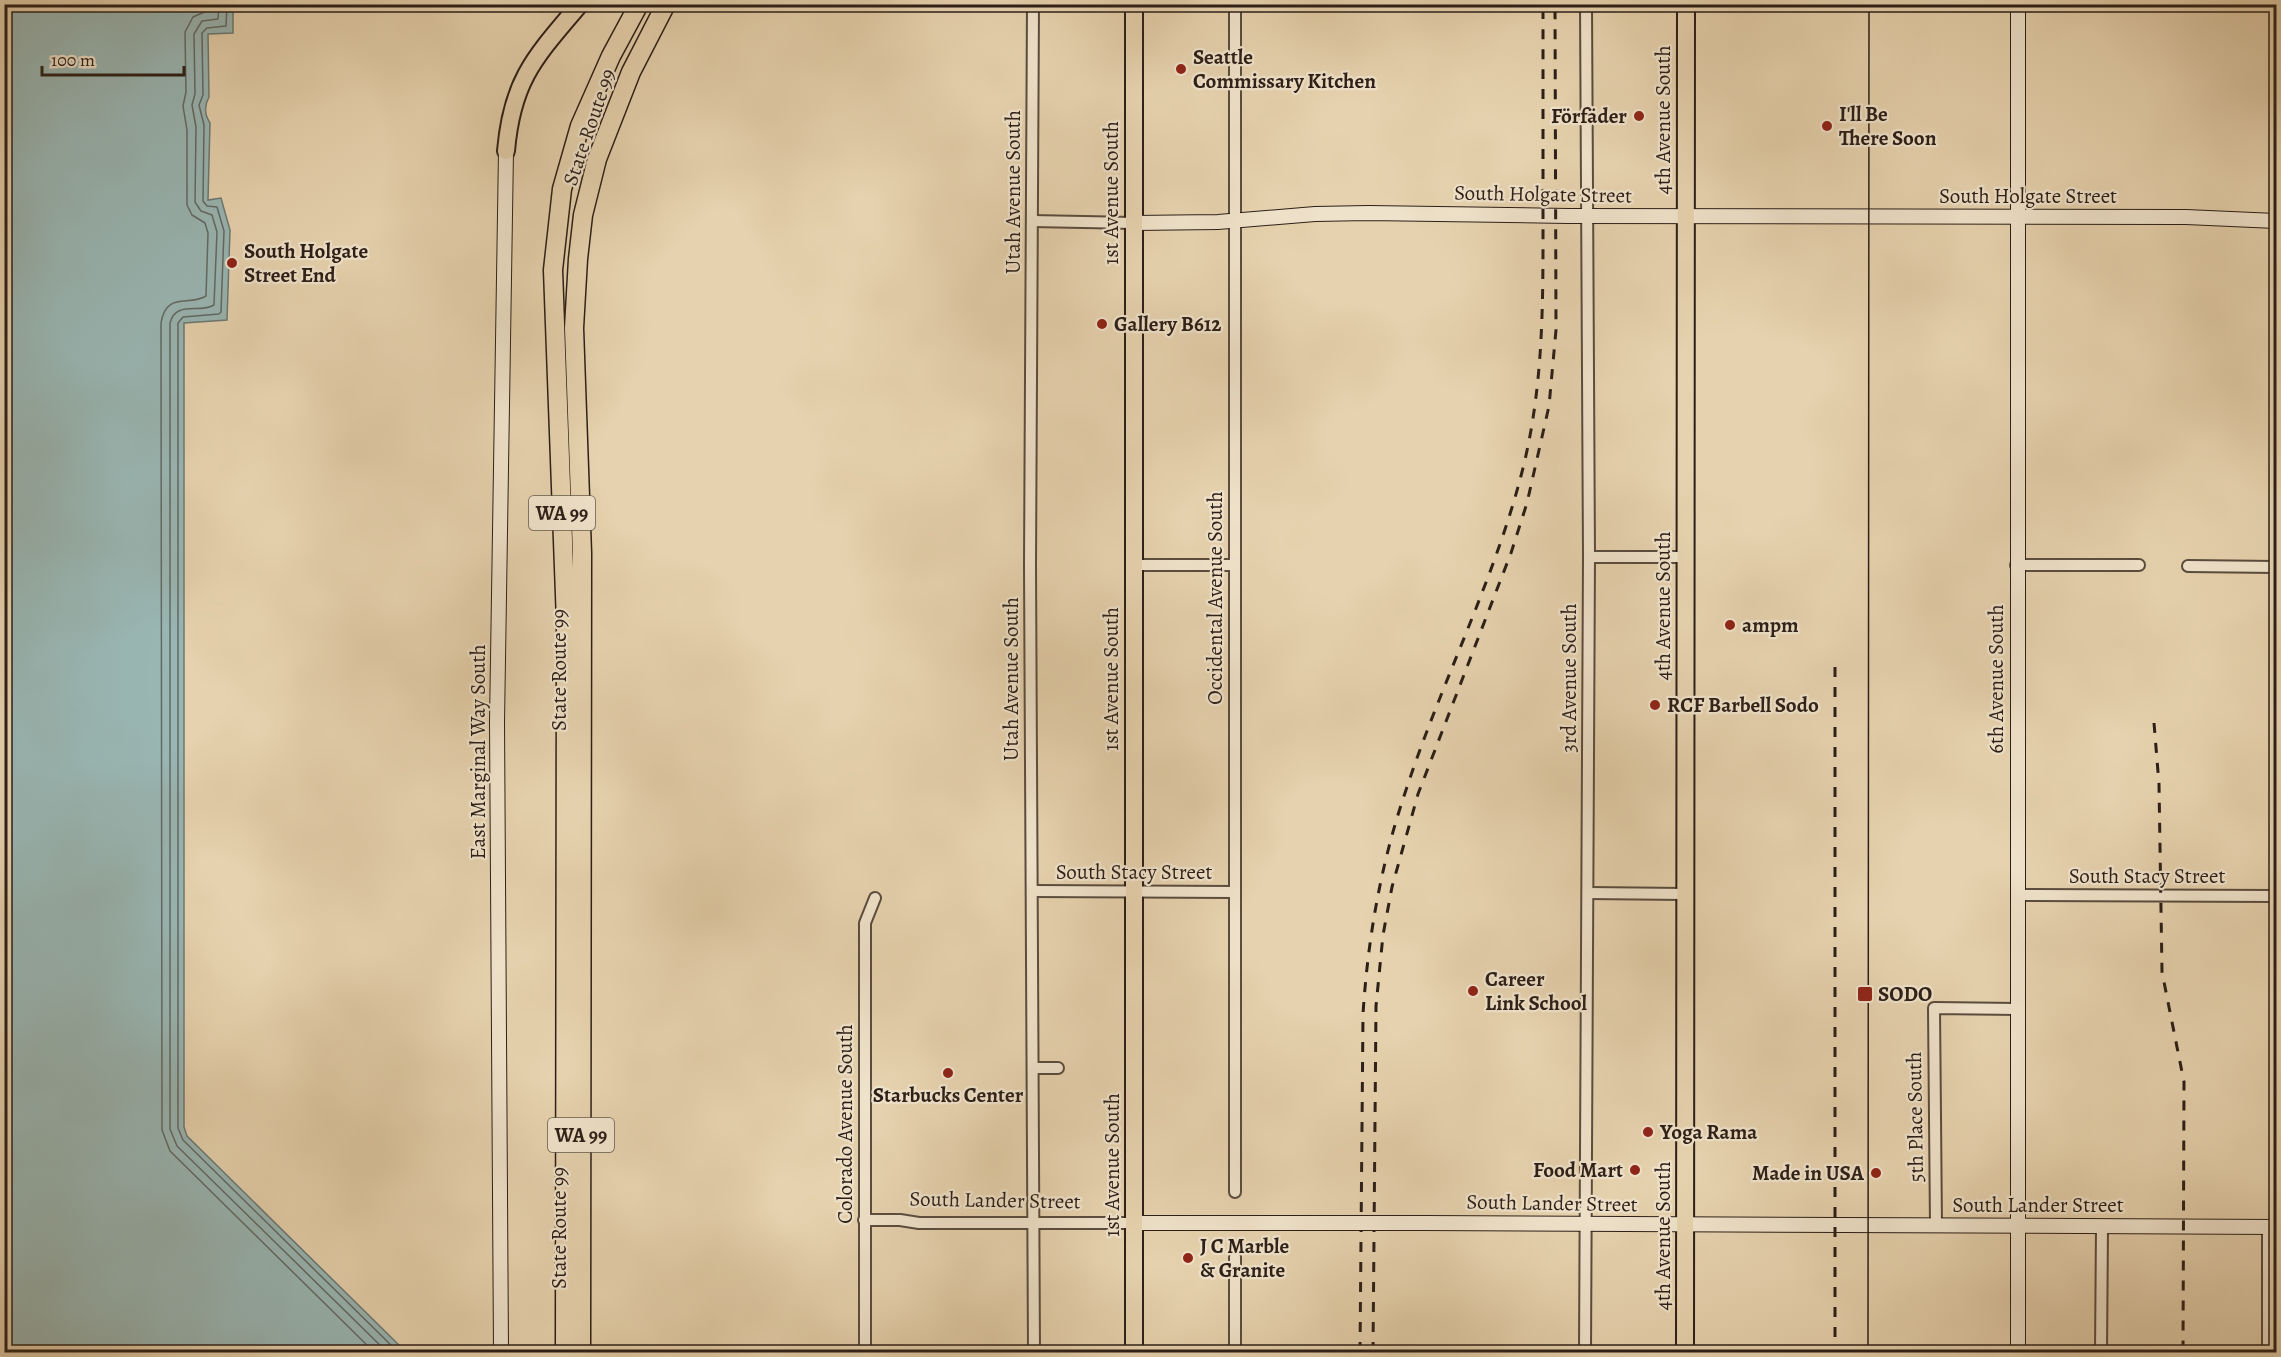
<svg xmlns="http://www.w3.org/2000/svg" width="2281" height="1357" font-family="Alegreya,serif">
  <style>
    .water { fill: #99b6b3; stroke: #6d7a75; stroke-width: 1.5 }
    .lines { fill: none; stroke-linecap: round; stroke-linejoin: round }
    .shore { stroke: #626a66; stroke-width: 1.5 }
    .street-casing { stroke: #5a4c3e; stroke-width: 14 }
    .secondary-casing { stroke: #2c1f18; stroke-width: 16 }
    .primary-casing { stroke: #2c1f18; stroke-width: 20 }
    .highway-casing { stroke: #2c1f18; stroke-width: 21 }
    .street { stroke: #efe2ca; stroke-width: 10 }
    .secondary { stroke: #efe2ca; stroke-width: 14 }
    .primary { stroke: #e6d2ae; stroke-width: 16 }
    .highway { stroke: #e6d2ae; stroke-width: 18 }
    .tram { stroke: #2c1f18; stroke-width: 1.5 }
    .rail { stroke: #2c1f18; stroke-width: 3; stroke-dasharray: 10 10; stroke-linecap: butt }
    .secondary-bridge-casing { stroke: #2c1f18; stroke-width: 16; stroke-linecap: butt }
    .secondary-bridge { stroke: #efe2ca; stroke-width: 14 }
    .poi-dot { fill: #8f2418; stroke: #efe2ca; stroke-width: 2 }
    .labels { text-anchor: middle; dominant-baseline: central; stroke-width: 4.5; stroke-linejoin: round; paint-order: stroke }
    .shield { fill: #efe2ca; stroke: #665a4d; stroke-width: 1.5 }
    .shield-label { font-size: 20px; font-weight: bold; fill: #2c1f18 }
    .poi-label { font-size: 21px; font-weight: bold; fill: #2c1f18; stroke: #efe2ca; text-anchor: start }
    .street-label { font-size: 21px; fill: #2c1f18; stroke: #efe2ca }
  </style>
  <rect width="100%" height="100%" fill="#e6d2ae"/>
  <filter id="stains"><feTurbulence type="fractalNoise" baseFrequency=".00333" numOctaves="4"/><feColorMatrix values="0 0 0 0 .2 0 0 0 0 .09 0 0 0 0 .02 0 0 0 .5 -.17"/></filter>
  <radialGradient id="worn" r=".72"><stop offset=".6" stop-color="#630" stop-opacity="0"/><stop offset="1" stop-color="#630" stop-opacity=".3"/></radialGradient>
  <!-- water -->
  <path class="water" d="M5,4L233,5V33L208,34L209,97C204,106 204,114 210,123L208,200L221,198L230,230L227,320L184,323V1127L187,1136L406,1352H5Z"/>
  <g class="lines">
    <!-- shore -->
    <g class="shore">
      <path d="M210,4L209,10L193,17L185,32L186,92L183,106L187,130V205L192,215L205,223L208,233L206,296C189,307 166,291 161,323L162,1130L170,1151L374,1352"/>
      <path d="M219,4L218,19L202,21L194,34L195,94L192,105L196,127L195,202L201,211L212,215L217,232L214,305C200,314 176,300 170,323V1129L177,1146L387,1352"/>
      <polyline points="227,4 226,26 207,28 202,33 203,95 199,105 204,125 203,201 207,206 217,207 224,231 221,312 219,314 183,317 178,323 178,1128 183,1140 398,1352"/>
    </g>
    <defs>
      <g id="street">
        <polyline points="1033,4 1030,565 1034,1352"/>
        <polyline points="1235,4 1235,1192"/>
        <polyline points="1032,221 1134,223"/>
        <polyline points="1589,557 1686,557"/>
        <polyline points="1133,565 1235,565"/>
        <polyline points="2016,565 2139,565"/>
        <polyline points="2188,566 2276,567"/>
        <polyline points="1033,891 1235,892"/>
        <polyline points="1588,893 1685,894"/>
        <polyline points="2018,895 2276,896"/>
        <polyline points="1033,1068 1058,1068"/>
        <polyline points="864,1220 900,1220 919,1223 1134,1223"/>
        <polyline points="1936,1226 1934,1008 2018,1009"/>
        <polyline points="1235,1257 1235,1352"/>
        <polyline points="865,1352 865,923 875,898"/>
        <polyline points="1585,1352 1589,557 1586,4"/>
        <polyline points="2101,1352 2102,1227"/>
        <polyline points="2268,1352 2268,1227"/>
      </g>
      <g id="secondary">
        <polyline points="2018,4 2018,1352"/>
        <polyline points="1134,223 1218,222 1315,214 1368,213 1568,216 2186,217 2276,221"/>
        <polyline points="1134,1223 1156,1223"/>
        <polyline points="1424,1223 2276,1227"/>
        <polyline points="501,1352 497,722 506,151"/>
      </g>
      <g id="primary">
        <polyline points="1134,4 1134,1352"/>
        <path d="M506,151C512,80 535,57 580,4"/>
        <polyline points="1685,1352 1686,4"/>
      </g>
      <g id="highway">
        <polyline points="565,1352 566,622 553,270 562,189 580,126 611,56 639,4"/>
        <polyline points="581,1352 582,553 574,328 578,259 583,215 597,159 631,72 666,4"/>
      </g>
    </defs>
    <!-- street casing -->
    <use href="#street" class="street-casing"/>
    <!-- secondary casing -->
    <use href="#secondary" class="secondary-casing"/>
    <!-- primary casing -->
    <use href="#primary" class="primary-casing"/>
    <!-- highway casing -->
    <use href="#highway" class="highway-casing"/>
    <!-- street -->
    <use href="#street" class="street"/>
    <!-- secondary -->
    <use href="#secondary" class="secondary"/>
    <!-- primary -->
    <use href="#primary" class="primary"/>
    <!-- highway -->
    <use href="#highway" class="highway"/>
    <!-- tram -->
    <polyline class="tram" points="1868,1352 1869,4"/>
    <!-- rail -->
    <g class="rail">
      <polyline points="1835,667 1835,1352"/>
      <polyline points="2154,723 2159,784 2162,972 2184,1082 2183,1352"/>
      <path d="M1360,1352L1363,1014C1368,937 1381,863 1406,790C1441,683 1494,581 1522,472C1544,386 1543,301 1543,213C1543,143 1543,74 1543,4"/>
      <polyline points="1373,1352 1376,1006 1383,935 1392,887 1418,794 1511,553 1527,503 1549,406 1556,330 1555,4"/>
    </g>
    <defs>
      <polyline id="secondary-bridge" points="1156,1223 1424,1223"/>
    </defs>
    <!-- secondary-bridge casing -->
    <use href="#secondary-bridge" class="secondary-bridge-casing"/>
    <!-- secondary-bridge -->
    <use href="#secondary-bridge" class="secondary-bridge"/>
  </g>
  <!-- markers -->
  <g class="poi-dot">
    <circle cx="1181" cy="69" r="6"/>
    <circle cx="1639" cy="116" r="6"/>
    <circle cx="1827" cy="126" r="6"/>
    <circle cx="232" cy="263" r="6"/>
    <circle cx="1102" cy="324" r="6"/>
    <circle cx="1730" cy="625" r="6"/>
    <circle cx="1655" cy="705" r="6"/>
    <circle cx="1473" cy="991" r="6"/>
    <rect x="1857" y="986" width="16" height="16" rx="3"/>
    <circle cx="948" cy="1073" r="6"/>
    <circle cx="1648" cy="1132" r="6"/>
    <circle cx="1635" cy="1170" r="6"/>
    <circle cx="1876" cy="1173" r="6"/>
    <circle cx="1188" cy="1258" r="6"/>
  </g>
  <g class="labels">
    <!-- shield labels -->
    <g class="shield">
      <rect x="529" y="496" width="66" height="34" rx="4.5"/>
      <rect x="548" y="1118" width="66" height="34" rx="4.5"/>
    </g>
    <g class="shield-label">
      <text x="562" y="513">WA 99</text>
      <text x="581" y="1135">WA 99</text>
    </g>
    <!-- poi labels -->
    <g class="poi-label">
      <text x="1193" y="57">Seattle<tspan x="1193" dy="24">Commissary Kitchen</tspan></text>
      <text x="1839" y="114">I'll Be<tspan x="1839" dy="24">There Soon</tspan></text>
      <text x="1627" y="116" text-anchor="end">Förfäder</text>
      <text x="244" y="251">South Holgate<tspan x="244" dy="24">Street End</tspan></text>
      <text x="1114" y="324">Gallery B612</text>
      <text x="1742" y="625">ampm</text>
      <text x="1667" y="705">RCF Barbell Sodo</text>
      <text x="1485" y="979">Career<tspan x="1485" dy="24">Link School</tspan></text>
      <text x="1878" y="994">SODO</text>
      <text x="948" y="1095" text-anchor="middle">Starbucks Center</text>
      <text x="1660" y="1132">Yoga Rama</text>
      <text x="1623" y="1170" text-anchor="end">Food Mart</text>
      <text x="1864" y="1173" text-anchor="end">Made in USA</text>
      <text x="1200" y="1246">J C Marble<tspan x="1200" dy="24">&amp; Granite</tspan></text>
    </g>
    <!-- street labels -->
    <g class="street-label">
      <text transform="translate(1663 120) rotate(-90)">4th Avenue South</text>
      <text transform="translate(589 127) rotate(-71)">State Route 99</text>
      <text transform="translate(1013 192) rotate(-90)">Utah Avenue South</text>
      <text transform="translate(1111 193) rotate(-90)">1st Avenue South</text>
      <text transform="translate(1543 194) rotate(1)">South Holgate Street</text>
      <text x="2028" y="196">South Holgate Street</text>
      <text transform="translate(1215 598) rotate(-90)">Occidental Avenue South</text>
      <text transform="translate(1663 606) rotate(-90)">4th Avenue South</text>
      <text transform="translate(559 670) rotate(-90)">State Route 99</text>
      <text transform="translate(1569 678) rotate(-90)">3rd Avenue South</text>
      <text transform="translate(1011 679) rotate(-90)">Utah Avenue South</text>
      <text transform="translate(1111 679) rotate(-90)">1st Avenue South</text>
      <text transform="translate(1996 679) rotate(-90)">6th Avenue South</text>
      <text transform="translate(478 752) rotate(-90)">East Marginal Way South</text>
      <text x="1134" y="872">South Stacy Street</text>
      <text x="2147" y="876">South Stacy Street</text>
      <text transform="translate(1915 1117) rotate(-91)">5th Place South</text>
      <text transform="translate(845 1124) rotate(-90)">Colorado Avenue South</text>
      <text transform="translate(1112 1165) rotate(-90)">1st Avenue South</text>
      <text transform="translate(995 1200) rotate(1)">South Lander Street</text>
      <text transform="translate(1552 1203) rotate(1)">South Lander Street</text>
      <text x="2038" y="1205">South Lander Street</text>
      <text transform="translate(559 1228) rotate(-90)">State Route 99</text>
      <text transform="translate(1663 1236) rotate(-90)">4th Avenue South</text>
    </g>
  </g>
  <!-- margin -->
  <rect width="2281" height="1357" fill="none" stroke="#e6d2ae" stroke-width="24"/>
  <rect x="6" y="6" width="2269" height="1345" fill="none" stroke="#2c1f18" stroke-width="3"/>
  <rect x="12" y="12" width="2257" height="1333" fill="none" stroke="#2c1f18" stroke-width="1.5"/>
  <!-- scale -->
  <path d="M42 66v9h142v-9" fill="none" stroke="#2c1f18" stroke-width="3"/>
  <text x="51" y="66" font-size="18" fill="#2c1f18" stroke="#efe2ca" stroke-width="4.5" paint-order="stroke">100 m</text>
  <rect width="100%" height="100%" filter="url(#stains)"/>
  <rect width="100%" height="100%" fill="url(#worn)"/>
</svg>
